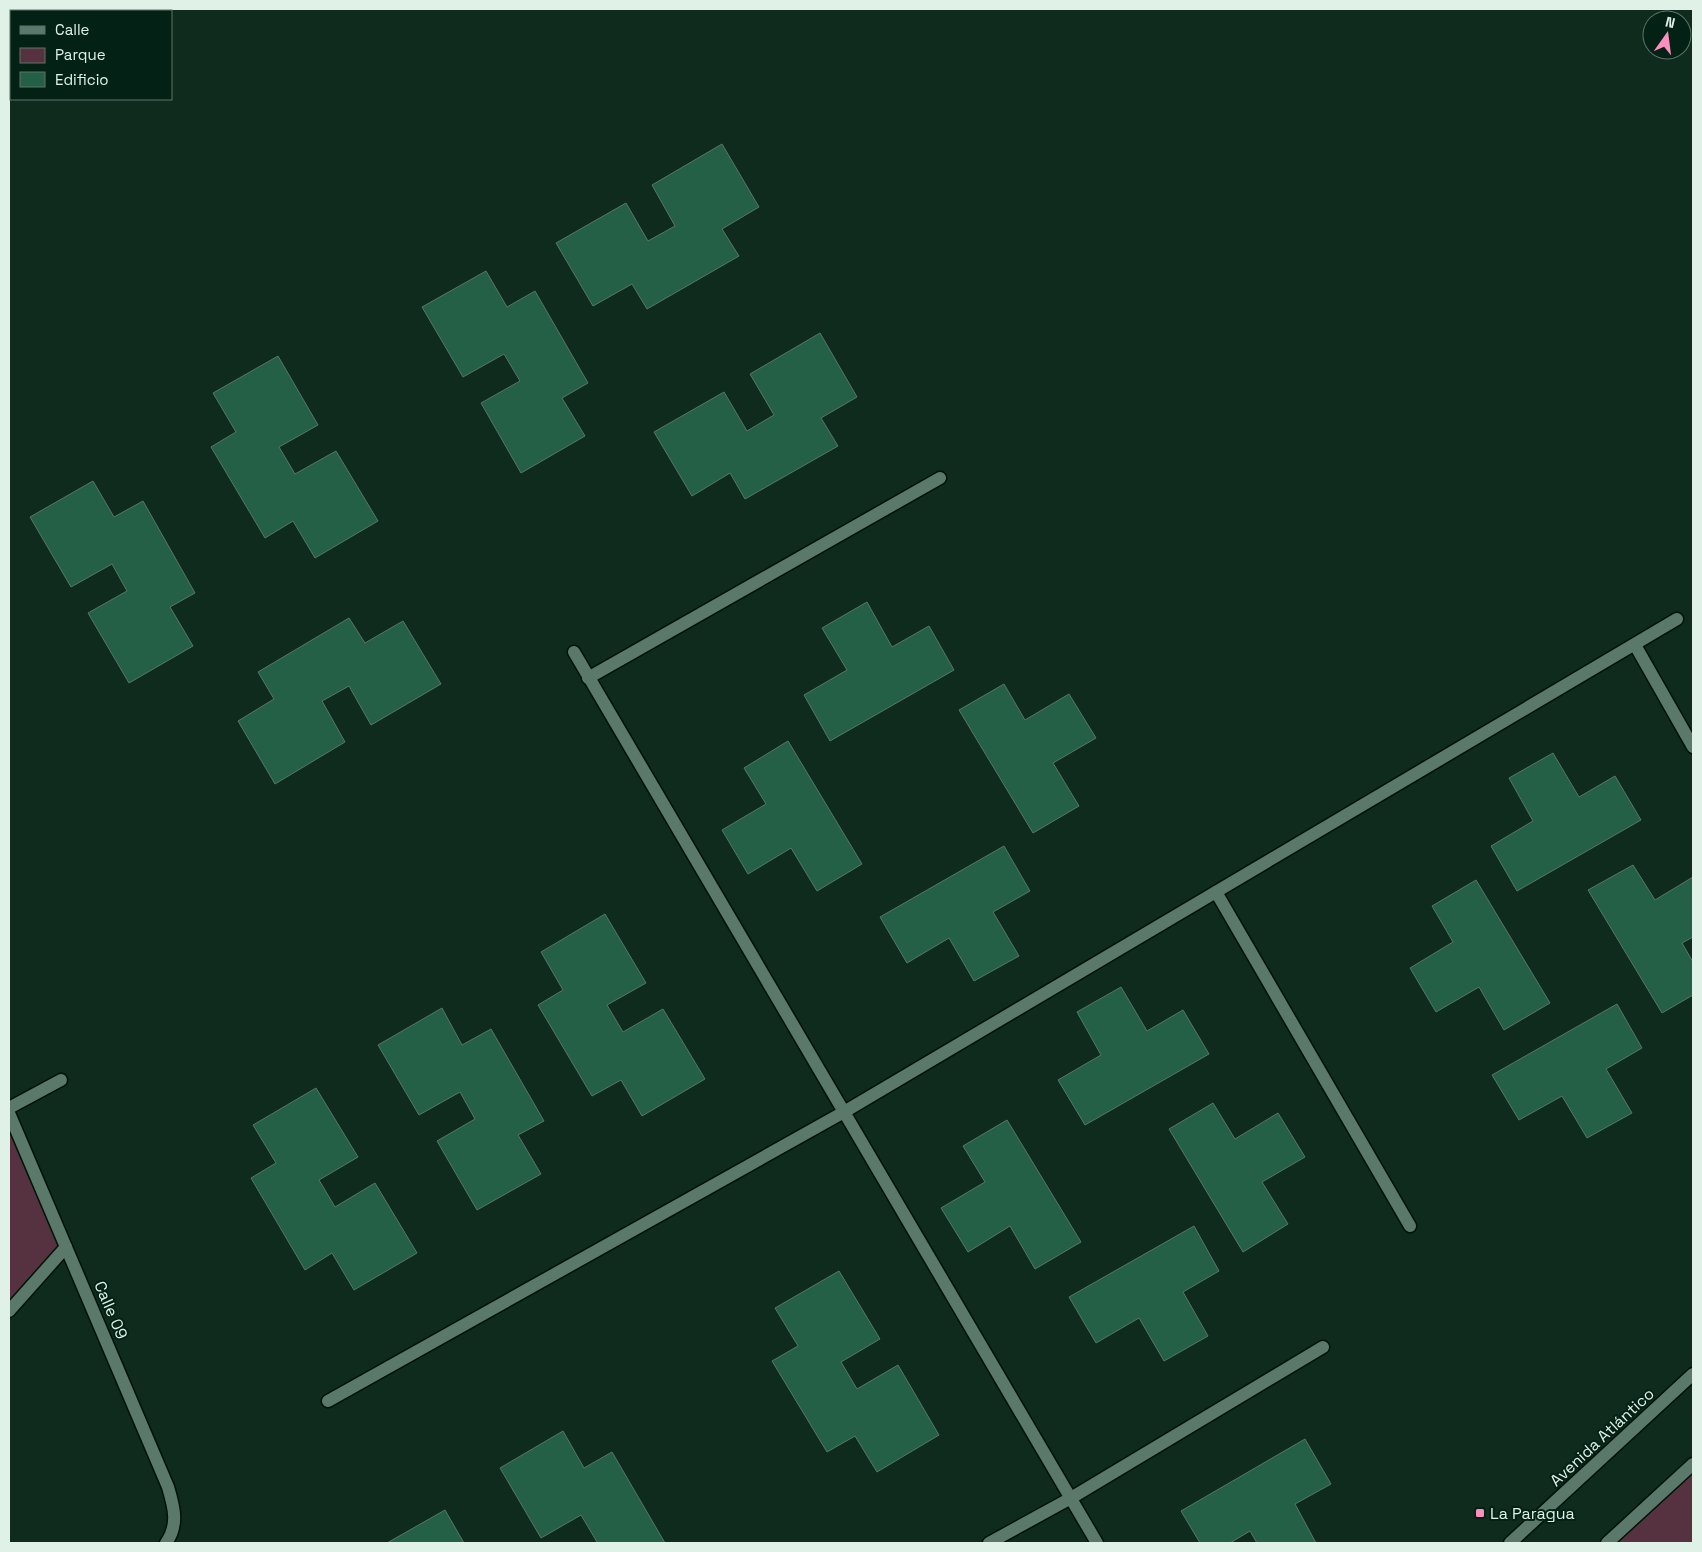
<svg xmlns="http://www.w3.org/2000/svg" width="1702" height="1552" font-family="'Space Grotesk',sans-serif">
  <style>
    .green { fill: #563241 }
    .building { fill: #246046; stroke: #587767 }
    .lines { fill: none; stroke-linecap: round; stroke-linejoin: round }
    .minor-casing { stroke: #001308; stroke-width: 15 }
    .minor { stroke: #5b796a; stroke-width: 12 }
    .poi-dot { fill: #fe8ebd; stroke: #042115; stroke-width: 2 }
    .labels { text-anchor: middle; dominant-baseline: central; stroke-width: 4; stroke-linejoin: round; paint-order: stroke }
    .street-label { font-size: 16px; fill: #e0f1e8; stroke: #042115 }
    .poi-label { font-size: 16px; fill: #e0f1e8; stroke: #042115; text-anchor: start }
  </style>
  <rect width="100%" height="100%" fill="#0e2b1e"/>
  <!-- green -->
  <g class="green">
    <polygon points="9,1113 66,1247 9,1311"/>
    <polygon points="1693,1464 1693,1543 1607,1543"/>
  </g>
  <!-- building -->
  <g class="building">
    <polygon points="722,144 759,207 722,229 739,256 647,309 632,284 593,306 556,243 626,203 648,241 675,226 652,185"/>
    <polygon points="486,271 507,307 535,291 588,383 562,398 585,436 521,473 481,403 520,381 504,354 463,377 422,307"/>
    <polygon points="820,333 857,397 821,418 838,446 745,499 730,473 692,496 654,432 724,392 747,431 774,415 750,374"/>
    <polygon points="278,356 318,425 279,447 295,474 336,451 378,521 315,558 293,521 265,538 211,447 236,432 213,393"/>
    <polygon points="93,481 114,517 143,501 195,593 170,607 193,646 129,683 88,613 127,591 112,564 71,587 30,517"/>
    <polygon points="867,602 892,647 929,626 954,670 830,741 804,695 847,670 822,628"/>
    <polygon points="349,618 365,643 403,621 441,684 371,725 349,686 322,701 345,742 275,784 238,721 274,699 258,672"/>
    <polygon points="1004,684 1025,720 1069,694 1096,738 1053,763 1079,806 1033,833 959,710"/>
    <polygon points="788,741 862,864 817,891 791,848 748,874 722,830 766,804 744,768"/>
    <polygon points="1553,753 1579,797 1615,776 1641,820 1517,891 1491,846 1533,821 1509,778"/>
    <polygon points="1004,846 1030,891 993,912 1019,956 974,981 949,938 907,963 880,917"/>
    <polygon points="1633,865 1655,900 1693,877 1693,937 1682,943 1693,962 1693,995 1662,1013 1588,890"/>
    <polygon points="1476,880 1550,1003 1504,1030 1479,987 1436,1012 1410,968 1453,942 1432,906"/>
    <polygon points="605,914 646,983 607,1005 623,1032 663,1009 705,1079 642,1116 621,1080 592,1096 538,1005 563,990 541,952"/>
    <polygon points="1121,987 1147,1031 1183,1010 1209,1054 1085,1125 1058,1080 1101,1055 1077,1012"/>
    <polygon points="1617,1004 1642,1048 1606,1069 1632,1113 1587,1138 1562,1096 1519,1120 1492,1075"/>
    <polygon points="442,1008 462,1045 491,1029 544,1121 518,1135 541,1174 477,1210 437,1141 475,1119 460,1092 419,1115 378,1045"/>
    <polygon points="316,1088 358,1157 319,1180 335,1207 375,1183 417,1253 354,1290 332,1253 305,1270 251,1178 276,1163 253,1125"/>
    <polygon points="1213,1103 1235,1139 1278,1113 1305,1157 1262,1182 1288,1224 1243,1252 1169,1129"/>
    <polygon points="1007,1120 1081,1242 1035,1269 1010,1226 968,1252 941,1208 985,1182 963,1146"/>
    <polygon points="1194,1226 1219,1271 1183,1292 1208,1336 1164,1361 1139,1318 1096,1343 1069,1297"/>
    <polygon points="839,1271 880,1339 841,1362 857,1389 898,1365 939,1435 877,1472 855,1436 827,1452 772,1361 798,1346 775,1308"/>
    <polygon points="563,1431 584,1468 612,1452 665,1543 594,1543 597,1542 581,1515 541,1538 500,1468"/>
    <polygon points="1305,1439 1331,1484 1295,1504 1316,1543 1257,1543 1250,1531 1230,1543 1200,1543 1181,1511"/>
    <polygon points="445,1510 464,1543 387,1543"/>
  </g>
  <g class="lines">
    <defs>
      <g id="minor">
        <polyline points="1635,645 1693,747"/>
        <polyline points="574,652 1097,1543"/>
        <polyline points="588,678 940,478"/>
        <polyline points="1216,892 1410,1226"/>
        <polyline points="9,1108 61,1080"/>
        <path d="M9,1113L168,1487C174,1507 179,1525 166,1543"/>
        <polyline points="9,1311 66,1247"/>
        <polyline points="328,1401 844,1112 1677,619"/>
        <polyline points="989,1543 1071,1498 1323,1347"/>
        <polyline points="1510,1543 1693,1374"/>
        <polyline points="1607,1543 1693,1464"/>
      </g>
    </defs>
    <!-- minor casing -->
    <use href="#minor" class="minor-casing"/>
    <!-- minor -->
    <use href="#minor" class="minor"/>
  </g>
  <!-- markers -->
  <rect class="poi-dot" x="1475" y="1508" width="10" height="10" rx="2.5"/>
  <g class="labels">
    <!-- street labels -->
    <g class="street-label">
      <text transform="translate(111 1310) rotate(67)">Calle 09</text>
      <text transform="translate(1602 1437) rotate(-43)">Avenida Atlántico</text>
    </g>
    <!-- poi labels -->
    <g class="poi-label">
      <text x="1490" y="1513">La Paragua</text>
    </g>
  </g>
  <!-- border -->
  <rect width="1702" height="1552" fill="none" stroke="#e0f1e8" stroke-width="20"/>
  <!-- legend -->
  <rect x="10" y="10" width="162" height="90" fill="#042115" stroke="#5c7469"/>
  <rect x="20" y="26" width="25" height="8" fill="#5b796a" stroke="#5c7469"/>
  <text x="55" y="35" font-size="15" fill="#e0f1e8">Calle</text>
  <rect x="20" y="48" width="25" height="15" fill="#563241" stroke="#5c7469"/>
  <text x="55" y="60" font-size="15" fill="#e0f1e8">Parque</text>
  <rect x="20" y="72" width="25" height="15" fill="#246046" stroke="#5c7469"/>
  <text x="55" y="85" font-size="15" fill="#e0f1e8">Edificio</text>
  <!-- north arrow -->
  <g transform="translate(1667 35) rotate(14)"><circle r="24" fill="#042115" stroke="#5c7469"/>
  <path d="M0-4L9 19L0 12L-9 19Z" fill="#fe8ebd"/>
  <text y="-8" font-size="14" font-weight="bold" text-anchor="middle" fill="#e0f1e8">N</text>
  </g>
</svg>
